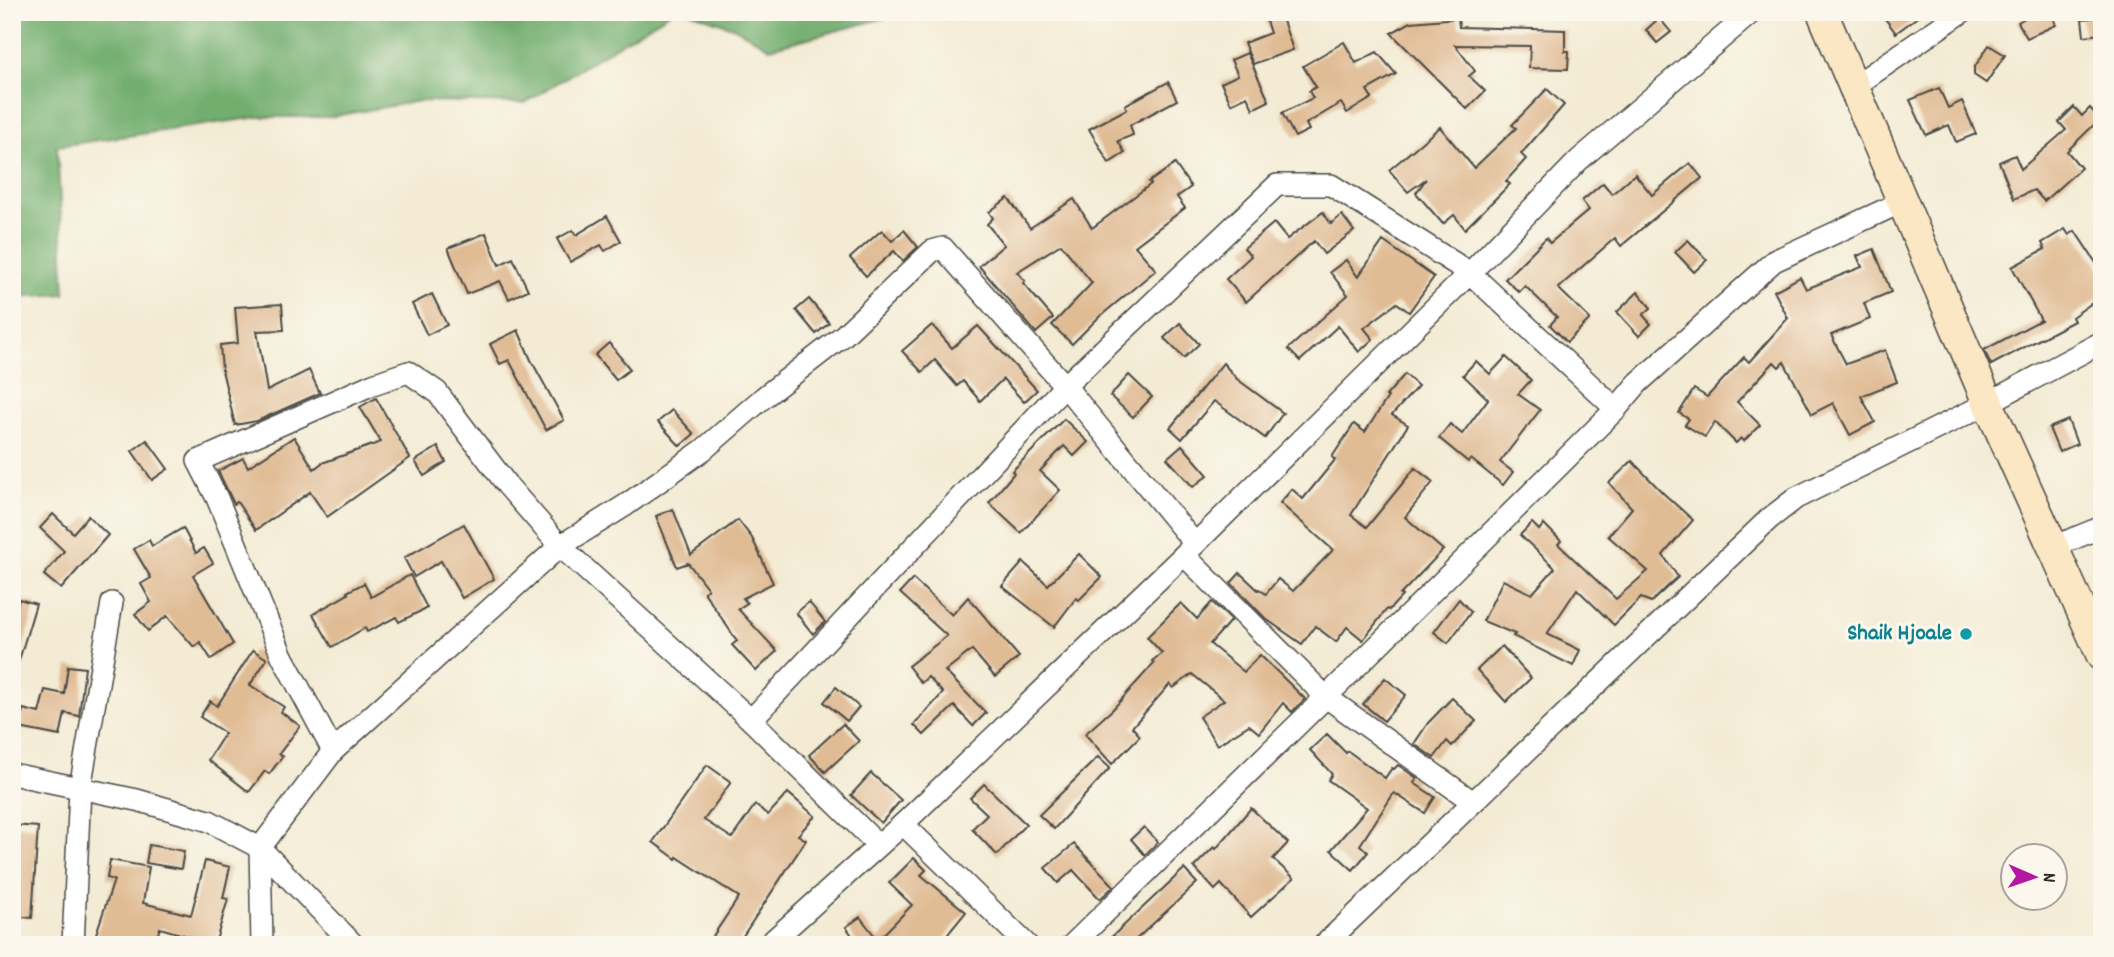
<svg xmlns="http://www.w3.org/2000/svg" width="2114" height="957" font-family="Dekko,sans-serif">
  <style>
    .forest { fill: #72ae6e; stroke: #4e6c4c; stroke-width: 2 }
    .building { fill: #e0bc95 }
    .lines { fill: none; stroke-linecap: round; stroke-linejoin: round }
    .street-casing { stroke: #494844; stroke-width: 24 }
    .secondary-casing { stroke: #494844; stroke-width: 33 }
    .street { stroke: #fff; stroke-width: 21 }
    .secondary { stroke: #fbe7c3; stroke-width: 30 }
    .culture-dot { fill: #0f9aa8; stroke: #fbf7ec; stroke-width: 2.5 }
    .labels { text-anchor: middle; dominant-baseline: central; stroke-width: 6; stroke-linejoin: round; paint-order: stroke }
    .culture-label { font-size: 23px; font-weight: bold; fill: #0d838f; stroke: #fbf7ec; text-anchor: end }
  </style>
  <rect width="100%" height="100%" fill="#fbf7ec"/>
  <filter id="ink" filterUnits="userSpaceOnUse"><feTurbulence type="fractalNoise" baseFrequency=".0143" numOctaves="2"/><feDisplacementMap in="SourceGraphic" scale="14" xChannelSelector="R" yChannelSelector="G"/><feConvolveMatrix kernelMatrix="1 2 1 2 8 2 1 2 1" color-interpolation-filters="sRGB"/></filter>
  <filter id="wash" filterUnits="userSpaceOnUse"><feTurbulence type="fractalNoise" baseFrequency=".00686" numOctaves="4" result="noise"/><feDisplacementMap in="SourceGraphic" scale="28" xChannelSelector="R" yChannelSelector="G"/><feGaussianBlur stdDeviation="1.57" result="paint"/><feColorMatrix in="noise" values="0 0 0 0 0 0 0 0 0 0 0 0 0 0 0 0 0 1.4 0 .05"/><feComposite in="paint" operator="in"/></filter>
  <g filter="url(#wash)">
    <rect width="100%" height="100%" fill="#f3ebd4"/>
    <!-- forest -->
    <g class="forest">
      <polygon points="12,12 671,12 525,103 419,101 329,117 259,117 57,146 65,294 12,297"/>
      <polygon points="690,12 909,12 770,48 735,28"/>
    </g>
    <g id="blocks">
      <!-- building -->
      <g class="building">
        <polygon points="1263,12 1280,12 1293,50 1253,64 1244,43 1270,33"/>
        <polygon points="1880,12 1924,12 1896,33"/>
        <polygon points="2035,12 2051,12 2056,25 2027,38 2018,22"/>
        <polygon points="2102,17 2102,34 2084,36 2082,19"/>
        <polygon points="1458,18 1459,27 1565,30 1565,51 1569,51 1568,69 1529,68 1530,46 1455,45 1475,71 1469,76 1485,91 1467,109 1391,33 1411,22"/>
        <polygon points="1659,18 1671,32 1657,43 1646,30"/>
        <polygon points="1344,42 1356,63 1377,52 1396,74 1367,90 1372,98 1347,113 1341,103 1306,124 1309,130 1295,137 1282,113 1313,98 1309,91 1316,87 1303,66"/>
        <polygon points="1989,45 2005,55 1986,83 1974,75 1974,68"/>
        <polygon points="1247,53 1269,101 1253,109 1247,96 1231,104 1221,83 1238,75 1231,60"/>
        <polygon points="1168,82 1177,100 1130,125 1133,135 1118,141 1125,153 1109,163 1089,129 1127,109 1125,105"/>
        <polygon points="1939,88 1948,108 1962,101 1976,134 1956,142 1949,125 1926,135 1910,100"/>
        <polygon points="1547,89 1564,105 1521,154 1526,159 1506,181 1510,184 1465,229 1454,215 1443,224 1416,193 1426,179 1408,192 1389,170 1440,127 1474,168 1516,128 1512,125"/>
        <polygon points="2074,107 2082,116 2090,108 2100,119 2067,151 2081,168 2044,201 2034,190 2014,199 1999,162 2015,155 2021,169 2066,130 2059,122"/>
        <polygon points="1690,163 1702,178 1621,246 1615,238 1558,288 1590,319 1567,342 1550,325 1557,317 1525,286 1519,292 1505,279 1546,238 1550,243 1589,210 1582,201 1603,183 1612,194 1635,174 1652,195"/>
        <polygon points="1175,164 1191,187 1177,197 1185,208 1135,246 1156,270 1098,318 1072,344 1052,325 1092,283 1061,244 1017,272 1025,281 1023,283 1053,318 1036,333 979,266 1004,245 987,224 993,218 989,212 1008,198 1030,228 1074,199 1092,228 1151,184 1149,182"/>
        <polygon points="1323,212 1331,224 1342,215 1354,231 1324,254 1314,241 1246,302 1226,279 1251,256 1244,248 1274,223 1287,239"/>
        <polygon points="607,216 621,241 605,251 601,245 570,262 557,239 573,230 576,235"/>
        <polygon points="2065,229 2069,235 2075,231 2102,272 2102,296 2072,317 2074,321 1991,365 1984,350 2041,320 2012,267 2045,249 2042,243"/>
        <polygon points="882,230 892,241 904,230 918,247 903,261 894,251 866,276 850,258"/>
        <polygon points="486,233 499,265 513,258 528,290 509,299 500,281 467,294 448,248"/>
        <polygon points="1688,240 1707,260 1694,272 1675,252"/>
        <polygon points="1383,241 1434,277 1409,312 1397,303 1364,328 1373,339 1359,352 1338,326 1300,361 1288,349 1348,295 1330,272 1346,260 1358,277"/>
        <polygon points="1874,249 1891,292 1864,303 1870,319 1831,335 1846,364 1885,350 1897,382 1861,396 1875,422 1850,435 1833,403 1812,414 1784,362 1779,367 1774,362 1737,402 1760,425 1744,441 1741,438 1736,443 1715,422 1705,437 1685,425 1689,419 1679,413 1694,389 1707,397 1744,357 1749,362 1788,318 1774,291 1800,277 1806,289 1862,267 1857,256"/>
        <polygon points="1638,292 1651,308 1643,315 1651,324 1639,336 1617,312"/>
        <polygon points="432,294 447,325 427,335 412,304"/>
        <polygon points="809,299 829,323 816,334 796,310"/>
        <polygon points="282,304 284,330 257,331 267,391 309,370 320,393 257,421 235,425 222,370 220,345 238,343 235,307"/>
        <polygon points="1180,323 1199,344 1184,358 1164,338"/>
        <polygon points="932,325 952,348 978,326 1037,390 1024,402 1003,379 980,401 963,381 957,386 935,360 922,372 902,351"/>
        <polygon points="518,330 531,360 564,420 546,430 509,360 500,364 490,344"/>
        <polygon points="609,343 630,369 616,380 595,355"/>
        <polygon points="1506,357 1531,380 1518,394 1540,410 1500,462 1513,472 1503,485 1471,459 1468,462 1439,438 1450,424 1462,434 1488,399 1463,375 1476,361 1490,374"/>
        <polygon points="1223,363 1237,379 1283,413 1265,438 1214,401 1182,439 1170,428"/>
        <polygon points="1405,374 1418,386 1392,415 1408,425 1351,515 1367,527 1415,468 1433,482 1405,517 1443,550 1400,595 1402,596 1389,610 1387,609 1363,640 1347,627 1336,642 1315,626 1302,644 1266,619 1231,583 1240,573 1258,590 1259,589 1266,594 1278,579 1293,591 1333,550 1280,503 1292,489 1303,499 1335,460 1332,457 1354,424 1365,432 1388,397 1386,396"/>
        <polygon points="1129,375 1152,397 1133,417 1110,396"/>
        <polygon points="376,398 410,458 327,517 310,492 256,530 237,502 234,504 218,471 243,458 248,467 294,437 314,469 322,463 381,442 360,407"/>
        <polygon points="672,410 694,434 680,446 658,422"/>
        <polygon points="1064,419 1088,442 1074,456 1064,446 1040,471 1060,490 1021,533 989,503 1014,473 1012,471"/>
        <polygon points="2068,420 2077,444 2059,452 2049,428"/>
        <polygon points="147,440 168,469 152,480 132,451"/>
        <polygon points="1182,445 1208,475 1193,487 1167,458"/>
        <polygon points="438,447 446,462 424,476 415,461"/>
        <polygon points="1632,461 1663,493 1693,520 1663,555 1678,577 1651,602 1641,598 1614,625 1577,589 1547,634 1580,650 1573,666 1513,636 1515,634 1483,621 1503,580 1532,594 1555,568 1520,535 1532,523 1539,530 1544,524 1561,541 1558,544 1616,599 1648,571 1608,536 1632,508 1609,483"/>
        <polygon points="673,509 691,555 738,520 752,538 773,583 743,598 747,603 738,609 777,651 756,671 732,645 737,641 704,592 708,589 688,563 677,567 656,516"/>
        <polygon points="53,514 73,533 88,516 108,535 61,589 44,575 64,551 40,528"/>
        <polygon points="464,524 494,579 462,598 441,561 414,577 404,558"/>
        <polygon points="183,528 196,553 204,548 213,563 193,575 233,644 211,659 200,642 194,647 167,616 148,631 135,614 151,602 141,584 151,578 134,549 149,540 152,546"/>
        <polygon points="1079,554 1102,577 1079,600 1076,598 1054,627 1002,586 1023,562 1048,585"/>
        <polygon points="410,575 427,608 399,622 396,617 367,632 365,628 332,647 313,614 348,594 347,592 364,583 371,597"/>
        <polygon points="913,579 952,615 968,597 1019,657 995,677 972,650 945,671 986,713 973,726 954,706 924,735 914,725 943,693 928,677 921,683 908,666 947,636 900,593"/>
        <polygon points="19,599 36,604 17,667 12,667 12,623"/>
        <polygon points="1459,599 1471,612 1448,643 1434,632"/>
        <polygon points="809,602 825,622 813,634 796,613"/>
        <polygon points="1212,602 1231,620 1210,644 1244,672 1260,655 1305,699 1292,712 1283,703 1259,733 1249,725 1217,745 1199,717 1224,700 1192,674 1173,688 1170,684 1132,727 1140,736 1112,764 1085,734 1113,709 1154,663 1152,661 1162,653 1147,637 1181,603 1197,619"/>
        <polygon points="1502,646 1531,678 1506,702 1477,670"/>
        <polygon points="253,650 267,659 250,685 284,707 281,712 300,726 279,754 283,756 269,774 265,771 249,792 208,760 225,733 200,717 210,701 217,706"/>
        <polygon points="68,666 85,668 79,716 65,713 60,736 19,728 23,709 39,713 45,690 64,694"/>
        <polygon points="1385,678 1406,695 1384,721 1363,704"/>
        <polygon points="836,687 859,707 847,721 824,702"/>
        <polygon points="1452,698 1476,721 1452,746 1447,741 1434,758 1414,744 1428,723"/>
        <polygon points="843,724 859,741 825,772 809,755"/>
        <polygon points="1327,734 1346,753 1348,751 1385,778 1392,768 1394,769 1398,765 1417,778 1414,783 1435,797 1425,813 1394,793 1360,845 1368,852 1353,870 1331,850 1367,808 1328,780 1332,774 1310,750"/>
        <polygon points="1098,757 1110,768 1054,829 1039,815"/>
        <polygon points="707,765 731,782 704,820 732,838 755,805 768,815 788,793 815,816 798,835 806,840 737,945 727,945 713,936 739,897 677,857 676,859 653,842"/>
        <polygon points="871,773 901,800 881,823 851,795"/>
        <polygon points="984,784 1026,824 997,855 972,829 987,814 970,798"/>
        <polygon points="1251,808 1288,843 1273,859 1294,878 1251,917 1221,884 1215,890 1194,867 1214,847 1216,849"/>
        <polygon points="12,825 38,827 32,918 12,916"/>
        <polygon points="1144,827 1158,842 1145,855 1131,839"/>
        <polygon points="1074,844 1114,886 1100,899 1073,870 1058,883 1045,868"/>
        <polygon points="149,845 184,851 181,869 146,863"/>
        <polygon points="914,858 926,870 921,875 966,912 939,945 859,945 846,927 860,917 878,940 912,905 889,883"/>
        <polygon points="110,860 149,867 143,903 191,915 205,861 230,867 223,898 228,899 215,944 160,928 154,945 137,945 123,940 121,945 107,945 94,940 114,880 107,878"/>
        <polygon points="1184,869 1197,883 1130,945 1103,945"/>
      </g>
    </g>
  </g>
  <g filter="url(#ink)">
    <use href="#blocks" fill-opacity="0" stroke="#494844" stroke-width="2"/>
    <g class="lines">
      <defs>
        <g id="street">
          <polyline points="1853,87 1962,12"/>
          <polyline points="2053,547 2102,527"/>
          <polyline points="1184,555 1326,697 1473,802"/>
          <polyline points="751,720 1065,386 1277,185 1331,185 1470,273 1616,409"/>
          <polyline points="333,751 282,656 217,498 198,461 373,384 408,372 437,392 507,485 560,546 751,720 878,845"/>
          <polyline points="12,774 137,800 209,821 260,848 354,945"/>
          <polyline points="903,824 1027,945"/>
          <polyline points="73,945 80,788 112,603"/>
          <polyline points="262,945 260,848 333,751 560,546 626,505 703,450 764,397 844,335 932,251 943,248 1065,386 1195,544"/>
          <polyline points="768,945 903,824 1184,555 1470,273 1579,160 1752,12"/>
          <polyline points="1072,945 1326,697 1616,409 1638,383 1774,261 1904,201"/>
          <polyline points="1324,945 1769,519 1796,498 1988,403 2102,342"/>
        </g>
        <polyline id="secondary" points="1822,12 1988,403 2102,656"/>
      </defs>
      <!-- street casing -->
      <use href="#street" class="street-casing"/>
      <!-- secondary casing -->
      <use href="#secondary" class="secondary-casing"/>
      <!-- street -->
      <use href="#street" class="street"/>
      <!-- secondary -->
      <use href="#secondary" class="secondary"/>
    </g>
  </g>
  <!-- markers -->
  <circle class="culture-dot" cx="1966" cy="634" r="7"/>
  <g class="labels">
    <!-- culture labels -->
    <g class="culture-label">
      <text x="1952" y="634">Shaik Hjoale</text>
    </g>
  </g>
  <!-- margin -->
  <rect width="2114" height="957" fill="none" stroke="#fbf7ec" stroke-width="42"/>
  <!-- north arrow -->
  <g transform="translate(2034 877) rotate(92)"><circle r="33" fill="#fbf7ec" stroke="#a8a59f" stroke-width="2"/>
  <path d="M0-5L12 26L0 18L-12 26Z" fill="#b5179e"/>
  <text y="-10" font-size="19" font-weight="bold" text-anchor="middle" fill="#2b2b2b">N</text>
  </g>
</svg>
